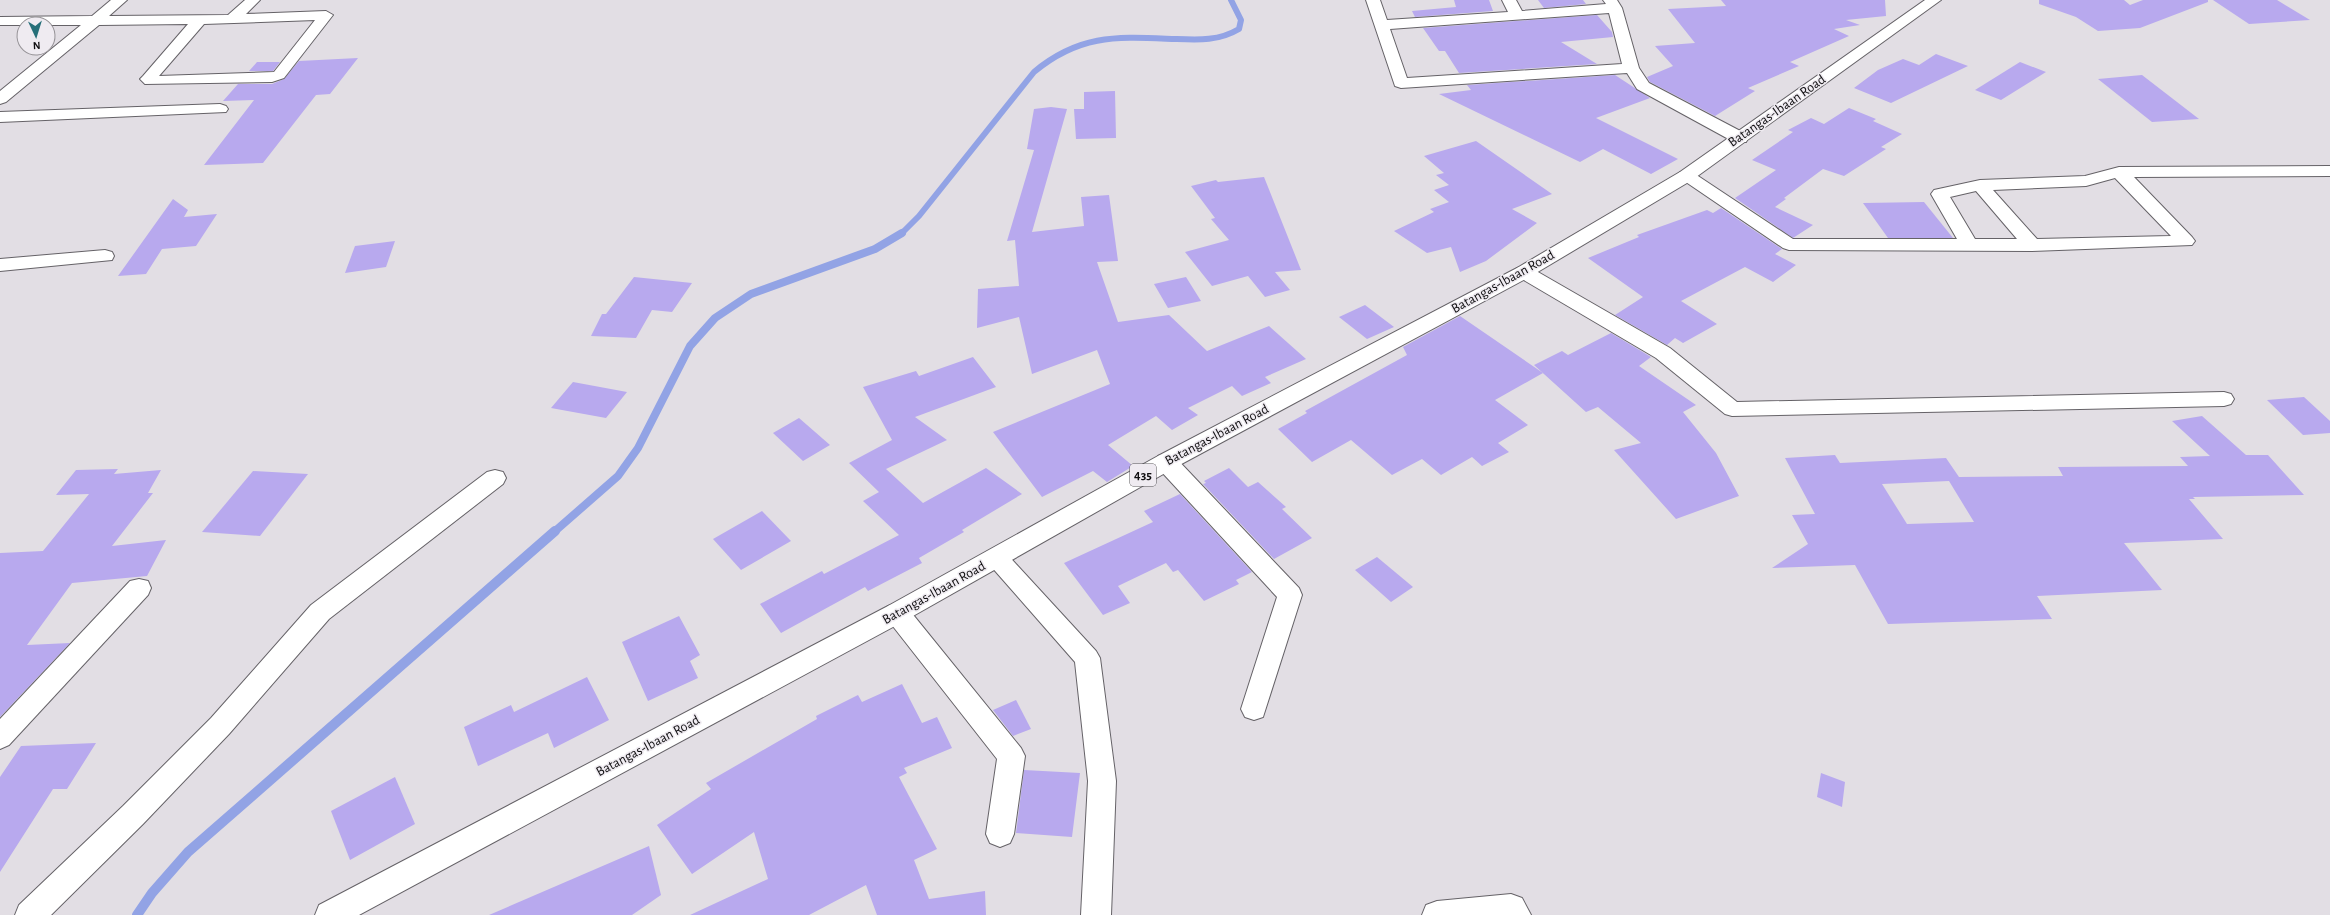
<svg xmlns="http://www.w3.org/2000/svg" width="2330" height="915" font-family="'Alegreya Sans',sans-serif">
  <style>
    .lines { fill: none; stroke-linecap: round; stroke-linejoin: round }
    .stream-far2 { stroke: #92a3e5; stroke-width: 6 }
    .stream-far1 { stroke: #92a3e5; stroke-width: 8 }
    .stream { stroke: #92a3e5; stroke-width: 10 }
    .building { fill: #b8a9ee; fill-rule: evenodd }
    .minor-casing { stroke: #656267; stroke-width: 2 }
    .primary-casing { stroke: #656267; stroke-width: 2 }
    .minor { fill: #fff; fill-rule: evenodd }
    .primary { fill: #fff; fill-rule: evenodd }
    .labels { text-anchor: middle; dominant-baseline: central; stroke-width: 3; stroke-linejoin: round; paint-order: stroke }
    .shield { fill: #efebf1; stroke: #535154; stroke-width: 1 }
    .shield-label { font-size: 13px; font-weight: bold; fill: #100f11 }
    .street-label { font-size: 14px; fill: #100f11; stroke: #efebf1 }
  </style>
  <rect width="100%" height="100%" fill="#e2dee4"/>
  <g class="lines">
    <!-- stream-far2 -->
    <path class="stream-far2" d="M901,234L919,216L1034,72C1081,33 1119,37 1176,39C1199,40 1219,41 1239,29L1241,20L1231,0"/>
    <!-- stream-far1 -->
    <polyline class="stream-far1" points="554,532 618,476 638,448 690,346 715,318 751,294 875,249 902,233"/>
    <!-- stream -->
    <polyline class="stream" points="137,915 152,893 188,852 555,531"/>
  </g>
  <!-- building -->
  <g class="building">
    <polygon points="1454,0 1489,0 1493,11 1415,17 1412,11 1456,7"/>
    <polygon points="1538,0 1583,0 1586,4 1544,8"/>
    <polygon points="1721,0 1885,0 1886,16 1846,20 1860,25 1834,29 1849,36 1790,62 1799,66 1748,88 1755,91 1715,116 1650,82 1647,77 1673,66 1655,46 1695,43 1668,9 1726,6"/>
    <polygon points="2039,0 2124,0 2130,5 2143,0 2208,0 2208,2 2140,28 2098,31 2076,17 2039,4"/>
    <polygon points="2213,0 2277,0 2310,20 2249,24"/>
    <polygon points="1597,15 1612,32 1613,37 1561,42 1597,64 1459,73 1445,51 1439,51 1423,28"/>
    <polygon points="1936,54 1968,66 1891,103 1854,88 1878,70 1903,59 1919,65"/>
    <polygon points="358,58 330,94 316,95 263,163 204,165 254,100 223,101 238,84 272,84 284,79 299,61"/>
    <polygon points="257,62 280,62 273,71 249,71"/>
    <polygon points="2020,62 2046,72 2001,100 1975,90"/>
    <polygon points="1615,75 1650,98 1596,118 1678,159 1651,174 1603,149 1580,162 1439,94 1471,90 1467,85"/>
    <polygon points="2142,75 2199,119 2152,122 2098,79"/>
    <polygon points="1115,91 1116,138 1076,139 1074,109 1084,109 1084,92"/>
    <polygon points="1051,107 1067,109 1032,232 1084,226 1081,197 1109,195 1118,261 1097,262 1118,322 1169,315 1207,351 1269,326 1306,359 1265,377 1271,383 1242,396 1232,386 1188,408 1198,415 1172,430 1156,416 1108,445 1133,466 1107,482 1093,471 1042,497 993,432 1110,384 1097,350 1032,374 1019,317 977,328 978,289 1019,286 1015,240 1007,241 1034,150 1027,149 1034,109"/>
    <polygon points="1849,108 1876,119 1873,121 1902,134 1881,147 1886,149 1844,176 1823,169 1784,198 1786,199 1775,207 1813,225 1793,238 1735,198 1776,170 1752,160 1793,132 1788,130 1811,118 1824,124"/>
    <polygon points="1476,141 1552,194 1512,209 1537,223 1486,261 1460,272 1451,247 1427,253 1394,231 1434,212 1430,209 1449,202 1434,190 1449,185 1436,175 1444,173 1424,156"/>
    <polygon points="1264,177 1301,270 1275,272 1290,290 1265,297 1248,276 1212,286 1185,252 1229,240 1211,219 1215,218 1191,186 1216,180 1218,182"/>
    <polygon points="173,199 188,210 184,217 217,214 196,246 162,249 146,274 118,276"/>
    <polygon points="1924,202 1953,238 1888,238 1863,203"/>
    <polygon points="1721,208 1782,249 1775,254 1796,265 1773,282 1745,267 1681,301 1717,324 1683,343 1675,338 1667,345 1615,315 1643,297 1588,258 1639,237 1637,235 1707,210 1713,213"/>
    <polygon points="395,241 386,267 345,273 355,246"/>
    <polygon points="634,277 692,283 672,312 652,310 636,338 591,336 602,314 606,314"/>
    <polygon points="1186,277 1201,301 1168,308 1154,284"/>
    <polygon points="1365,305 1394,327 1367,339 1339,317"/>
    <polygon points="1460,316 1543,373 1495,400 1528,425 1498,443 1509,452 1482,466 1472,457 1441,475 1422,459 1392,475 1351,440 1312,462 1278,429 1307,413 1305,411 1407,355 1403,347"/>
    <polygon points="1611,333 1651,357 1639,366 1696,405 1683,412 1716,453 1739,496 1676,519 1614,450 1641,443 1598,407 1586,412 1534,365 1562,351 1568,355"/>
    <polygon points="973,357 996,387 915,417 947,440 886,469 923,503 986,468 1022,494 962,530 964,532 919,558 922,563 868,591 865,587 781,633 760,604 822,571 824,574 899,535 863,501 879,492 849,463 892,440 863,387 916,371 919,376"/>
    <polygon points="573,382 627,392 606,418 551,408"/>
    <polygon points="2304,397 2330,421 2330,433 2303,435 2267,400"/>
    <path d="M2202,416L2246,455H2268L2304,495L2193,497L2195,499H2189L2223,539L2124,543L2162,590L2037,596L2052,619L1888,624L1855,565L1772,568L1808,544L1792,515L1815,514L1785,458L1835,455L1840,463L1946,458L1959,477L2063,476L2058,467L2188,466L2180,457L2210,456L2172,421ZM1949,481L1974,522L1907,524L1882,484Z"/>
    <polygon points="799,418 830,445 803,461 773,433"/>
    <polygon points="1229,468 1248,487 1258,482 1286,507 1282,509 1312,538 1274,559 1203,484 1206,483 1204,481"/>
    <polygon points="118,469 114,474 161,470 148,493 153,493 112,546 166,540 147,576 72,583 27,645 70,643 0,717 0,553 43,551 89,494 56,495 76,470"/>
    <polygon points="253,471 308,474 260,536 202,532"/>
    <polygon points="1180,494 1252,572 1236,580 1239,584 1204,601 1178,570 1173,572 1166,563 1118,586 1130,603 1103,615 1064,563 1153,522 1144,511"/>
    <polygon points="762,511 791,541 741,570 713,539"/>
    <polygon points="1377,557 1413,587 1391,602 1355,570"/>
    <polygon points="679,616 700,655 690,661 698,678 648,701 622,642"/>
    <polygon points="587,677 609,720 554,748 548,733 478,766 464,727 511,705 514,712"/>
    <polygon points="902,684 922,723 937,717 952,748 904,768 907,773 899,777 937,849 914,860 929,899 985,891 986,915 877,915 866,885 809,915 690,915 768,879 754,832 692,874 657,825 711,789 706,783 817,719 816,716 858,695 862,702"/>
    <polygon points="1016,700 1031,729 1013,736 993,710"/>
    <polygon points="96,743 67,789 53,789 0,872 0,777 21,746"/>
    <polygon points="1024,770 1080,773 1072,837 1016,833"/>
    <polygon points="1821,773 1845,782 1842,807 1817,797"/>
    <polygon points="395,777 415,824 350,860 331,811"/>
    <polygon points="649,846 661,895 632,915 489,915"/>
  </g>
  <g class="lines">
    <defs>
      <g id="minor">
        <path d="M111,0H127L109,16L228,15L245,0H260L246,14L326,11L333,15L284,78L272,82L145,84L140,79L143,76L188,24L99,25L6,102L0,104V91L81,25H0V17L92,16ZM315,20L274,72L159,76L204,24Z"/>
        <path d="M1366,0H1380L1387,20L1508,12L1502,0H1516L1522,11L1606,4L1603,0H1617L1622,8L1639,68L1649,83L1746,134L1748,138L1746,142H1734L1637,89L1627,73L1401,88L1395,86ZM1609,13L1622,64L1407,78L1390,29Z"/>
        <polygon points="220,104 226,106 228,109 226,112 0,122 0,112"/>
        <path d="M2330,166V176L2134,177L2192,237L2195,241L2192,245L2032,251L1789,250L1783,248L1677,176L1680,172H1692L1793,239H1957L1931,194L1934,190L1980,180L2085,176L2119,167ZM2115,178L2171,236L2037,239L1993,190L2086,186ZM1976,191L2017,239H1975L1950,197Z"/>
        <polygon points="105,250 112,252 114,256 112,260 0,271 0,259"/>
        <polygon points="1524,266 1531,268 1670,348 1737,402 2224,392 2231,394 2234,399 2231,404 2224,406 1732,416 1725,414 1656,358 1517,276 1515,272 1517,268"/>
        <polygon points="1166,454 1174,456 1299,588 1302,595 1263,717 1254,720 1245,717 1241,709 1277,597 1158,468 1155,462 1158,456"/>
        <polygon points="495,470 503,472 506,478 503,484 329,619 229,734 143,824 51,915 15,915 19,905 123,806 211,718 311,605 487,472"/>
        <polygon points="997,549 1005,552 1096,651 1100,658 1116,781 1111,915 1081,915 1088,781 1075,662 989,564 985,558 989,552"/>
        <polygon points="139,579 148,581 151,588 148,595 9,745 0,749 0,719 130,581"/>
        <polygon points="897,603 906,606 1021,748 1025,756 1014,834 1010,843 1000,847 990,843 986,834 997,759 888,620 885,613 888,606"/>
        <polygon points="1511,894 1522,898 1531,915 1422,915 1426,905 1437,901"/>
      </g>
      <polygon id="primary" points="1925,0 1941,0 1692,180 1531,276 1174,468 906,620 359,915 315,915 319,905 888,606 1158,456 1517,268 1680,172"/>
    </defs>
    <!-- minor casing -->
    <use href="#minor" class="minor-casing"/>
    <!-- primary casing -->
    <use href="#primary" class="primary-casing"/>
    <!-- minor -->
    <use href="#minor" class="minor"/>
    <!-- primary -->
    <use href="#primary" class="primary"/>
  </g>
  <g class="labels">
    <!-- shield labels -->
    <rect class="shield" x="1130" y="464" width="26" height="22" rx="3"/>
    <g class="shield-label">
      <text x="1143" y="475">435</text>
    </g>
    <!-- street labels -->
    <g class="street-label">
      <text transform="translate(1777 111) rotate(-35)">Batangas-Ibaan Road</text>
      <text transform="translate(1503 282) rotate(-29)">Batangas-Ibaan Road</text>
      <text transform="translate(1217 435) rotate(-28)">Batangas-Ibaan Road</text>
      <text transform="translate(934 593) rotate(-29)">Batangas-Ibaan Road</text>
      <text transform="translate(648 746) rotate(-28)">Batangas-Ibaan Road</text>
    </g>
  </g>
  <!-- north arrow -->
  <g transform="translate(36 36) rotate(176)"><circle r="19" fill="#efebf1" stroke="#969397"/>
  <path d="M0-3L7 15L0 10L-7 15Z" fill="#266f79"/>
  <text y="-6" font-size="11" font-weight="bold" text-anchor="middle" fill="#100f11">N</text>
  </g>
</svg>
